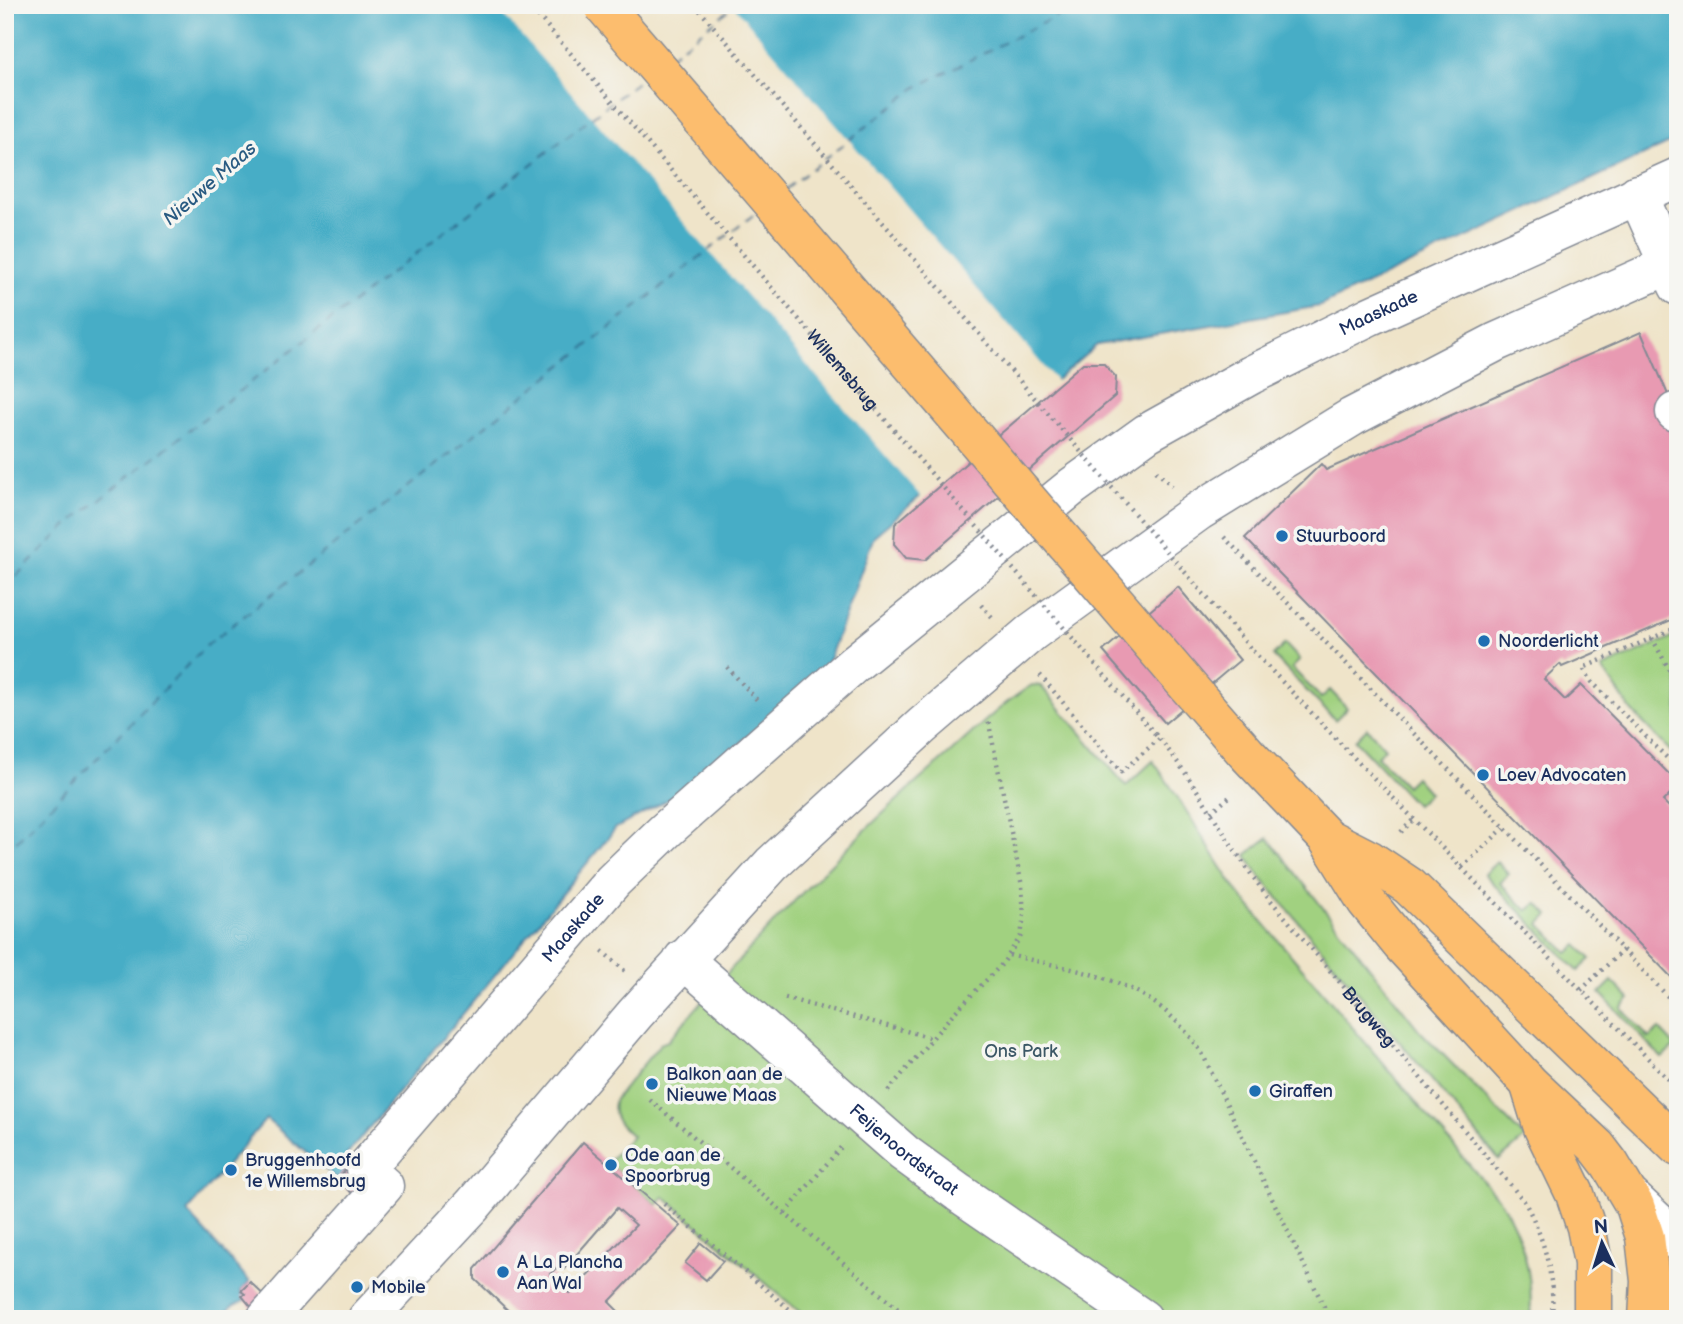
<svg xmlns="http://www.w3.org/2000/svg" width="1683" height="1324" font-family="'Balsamiq Sans',sans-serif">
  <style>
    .green { fill: #a1d180; stroke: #5e806f; stroke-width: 2 }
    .water { fill: #47adc6; stroke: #316e92; stroke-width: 2 }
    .pier { fill: #efe4c9 }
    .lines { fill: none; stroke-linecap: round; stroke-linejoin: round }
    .ferry { stroke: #2a5b82; stroke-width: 2; stroke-dasharray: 9 7; stroke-linecap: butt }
    .building { fill: #e89ab2; fill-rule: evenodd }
    .minor-casing { stroke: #858a94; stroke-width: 41 }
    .major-casing { stroke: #858a94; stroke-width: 41 }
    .path { stroke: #858a94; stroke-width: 4.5; stroke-dasharray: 2 5; stroke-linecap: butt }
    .minor { stroke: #fff; stroke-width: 38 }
    .major { stroke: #fcbd6e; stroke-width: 38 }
    .major-bridge-casing { stroke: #858a94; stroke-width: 41; stroke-linecap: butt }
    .path-bridge { stroke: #858a94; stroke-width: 4.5; stroke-dasharray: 2 5; stroke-linecap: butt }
    .major-bridge { stroke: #fcbd6e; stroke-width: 38 }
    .poi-dot { fill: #1f6fb2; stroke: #f6f6f2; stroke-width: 2.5 }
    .labels { text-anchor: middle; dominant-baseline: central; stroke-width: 7; stroke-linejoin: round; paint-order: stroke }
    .street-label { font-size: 18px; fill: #1b2f5e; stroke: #f6f6f2 }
    .poi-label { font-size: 18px; fill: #1b2f5e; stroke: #f6f6f2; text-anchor: start }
    .park-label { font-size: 18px; fill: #3c5866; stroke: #f6f6f2 }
    .water-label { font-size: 19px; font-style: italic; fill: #2a5b82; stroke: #f6f6f2 }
  </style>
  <rect width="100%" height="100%" fill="#f6f6f2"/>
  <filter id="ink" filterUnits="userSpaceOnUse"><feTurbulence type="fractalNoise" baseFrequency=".0143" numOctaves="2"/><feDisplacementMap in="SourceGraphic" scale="14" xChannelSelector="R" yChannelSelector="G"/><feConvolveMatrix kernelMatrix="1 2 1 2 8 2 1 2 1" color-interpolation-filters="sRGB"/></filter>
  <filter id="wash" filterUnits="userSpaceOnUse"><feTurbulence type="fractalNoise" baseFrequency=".00686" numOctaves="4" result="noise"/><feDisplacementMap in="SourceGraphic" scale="28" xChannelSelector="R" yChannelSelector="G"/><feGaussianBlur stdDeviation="1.57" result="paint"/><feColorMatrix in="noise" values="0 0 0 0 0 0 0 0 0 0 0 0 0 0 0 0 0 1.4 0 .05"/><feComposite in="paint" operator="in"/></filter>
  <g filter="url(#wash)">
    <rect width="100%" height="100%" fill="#efe4c9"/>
    <!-- green -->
    <g class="green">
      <polygon points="1678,635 1678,759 1631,710 1602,668"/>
      <polygon points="1285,644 1300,660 1292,668 1321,698 1330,690 1347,708 1335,720 1273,656"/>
      <path d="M1032,685L1041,686L1126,786L1153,761C1184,804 1209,850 1239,894L1501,1202C1523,1236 1534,1278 1530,1319H808L664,1197L657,1205L607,1163L632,1136C620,1125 609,1116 615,1099L660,1044L668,1041C753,941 843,846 942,760C971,735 999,705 1032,685Z"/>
      <polygon points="1367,728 1385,748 1377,756 1406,786 1415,777 1429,793 1416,805 1355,740"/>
      <polygon points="1268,838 1420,1031 1525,1138 1499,1160 1259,875 1246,855"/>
      <polygon points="1497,862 1509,874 1500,883 1527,911 1537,903 1549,915 1540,924 1568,953 1577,945 1591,959 1578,971 1484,874"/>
      <polygon points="1612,981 1630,999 1621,1008 1649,1038 1659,1029 1675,1046 1662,1058 1600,993"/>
    </g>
    <!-- water -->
    <polygon class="water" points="5,5 1678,5 1678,139 1320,306 1097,345 874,536 827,665 693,786 616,828 346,1156 351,1170 345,1170 337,1179 266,1119 187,1212 250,1282 241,1291 247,1300 232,1306 221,1319 5,1319"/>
    <!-- pier -->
    <polygon class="pier" points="495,5 733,5 1058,383 923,499"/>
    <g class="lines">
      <!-- ferry -->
      <g class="ferry">
        <polyline points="670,56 735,5"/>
        <polyline points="786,189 917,87 1078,5"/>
        <polyline points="5,587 71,522 641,79"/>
        <polyline points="5,853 206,646 757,212"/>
      </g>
    </g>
    <g id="blocks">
      <!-- building -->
      <g class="building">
        <polygon points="1641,332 1678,418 1678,617 1562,667 1560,664 1544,679 1565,700 1581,685 1678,783 1678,786 1663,801 1678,816 1678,984 1245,538 1321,464 1326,470"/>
        <polygon points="1083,363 1103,363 1116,377 1115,396 925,560 906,558 894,544 895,524"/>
        <polygon points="1178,587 1240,660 1165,723 1103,651"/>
        <path d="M583,1142L681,1226L609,1302L626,1319H517L475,1279V1269ZM617,1208L636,1225L570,1293L550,1274L559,1265L564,1269Z"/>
        <polygon points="346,1169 359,1178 360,1201 337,1179"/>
        <polygon points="701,1243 723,1261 706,1280 685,1263"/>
        <polygon points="250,1282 272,1303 252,1308 242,1296 245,1294 241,1291"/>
      </g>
    </g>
  </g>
  <g filter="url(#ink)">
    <use href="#blocks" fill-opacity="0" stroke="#858a94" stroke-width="2"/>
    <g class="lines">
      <defs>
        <g id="minor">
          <polyline points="1637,194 1678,286"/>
          <polyline points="1675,412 1678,411"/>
          <path id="s2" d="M683,959L904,1153L959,1193L1143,1319"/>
          <polyline points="1631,1197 1678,1241"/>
          <path id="s3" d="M266,1319L384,1186L365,1169L613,881L666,830L854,664L1073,486L1147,433L1251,375L1370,316L1678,177"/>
          <polyline points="367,1319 473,1205 635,1014 772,864 922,726 1032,632 1199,511 1352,417 1496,342 1678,261"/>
        </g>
        <g id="major">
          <polyline points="1198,698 1247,754 1327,838 1366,901 1401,944 1530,1084 1597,1147 1610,1164 1635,1206 1645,1237 1650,1281 1648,1319"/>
          <polyline points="1327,838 1370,860 1409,886 1678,1147"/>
          <polyline points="1530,1086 1543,1128 1575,1194 1586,1227 1593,1263 1593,1319"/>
        </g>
      </defs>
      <!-- minor casing -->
      <use href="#minor" class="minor-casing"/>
      <!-- major casing -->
      <use href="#major" class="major-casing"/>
      <!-- path -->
      <g class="path">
        <polyline points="1156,471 1172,486"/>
        <polyline points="1224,537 1678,1007"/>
        <polyline points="981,605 994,619"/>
        <polyline points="1678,627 1583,668 1592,682 1678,769"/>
        <polyline points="1652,638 1678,686"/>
        <polyline points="1253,651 1360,764 1678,1089"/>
        <polyline points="727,667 757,700"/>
        <polyline points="1040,675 1121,772 1159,739"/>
        <path id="s1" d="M1155,734C1199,784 1227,845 1268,897L1524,1201C1544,1236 1555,1277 1552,1319"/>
        <polyline points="1211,812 1232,795"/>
        <polyline points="1401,832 1414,819"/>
        <polyline points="1462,867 1504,828"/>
        <polyline points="602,951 625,971"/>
        <path d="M1009,955C1091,974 1152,978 1202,1053L1330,1319"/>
        <polyline points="1581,990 1623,950"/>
        <polyline points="785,998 932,1038"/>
        <polyline points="888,1091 951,1016 1003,963 1021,936 1024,915 1022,886 988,719"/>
        <polyline points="650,1100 910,1319"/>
        <polyline points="664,1204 801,1319"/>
        <polyline points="785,1213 842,1146"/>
        <polyline points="1331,1319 1336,1313 1343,1319"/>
      </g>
      <!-- minor -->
      <use href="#minor" class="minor"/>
      <!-- major -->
      <use href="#major" class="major"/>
      <defs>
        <polyline id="major-bridge" points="603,5 1198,698"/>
      </defs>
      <!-- major-bridge casing -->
      <use href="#major-bridge" class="major-bridge-casing"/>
      <!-- path-bridge -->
      <g class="path-bridge">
        <path id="s4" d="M529,5L1155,734"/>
        <polyline points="695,5 1253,651"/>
      </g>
      <!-- major-bridge -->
      <use href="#major-bridge" class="major-bridge"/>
    </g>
  </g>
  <!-- markers -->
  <g class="poi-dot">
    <circle cx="1282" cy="536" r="7"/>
    <circle cx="1484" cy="641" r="7"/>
    <circle cx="1483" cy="775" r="7"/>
    <circle cx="652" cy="1084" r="7"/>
    <circle cx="1255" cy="1091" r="7"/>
    <circle cx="611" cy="1165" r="7"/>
    <circle cx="231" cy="1170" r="7"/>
    <circle cx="503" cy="1272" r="7"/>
    <circle cx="357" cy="1287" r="7"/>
  </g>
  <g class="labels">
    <!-- street labels -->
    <g class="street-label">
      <text stroke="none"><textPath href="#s3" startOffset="1542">Maaskade</textPath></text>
      <text stroke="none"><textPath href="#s4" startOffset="481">Willemsbrug</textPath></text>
      <text stroke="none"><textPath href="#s3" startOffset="522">Maaskade</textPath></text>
      <text stroke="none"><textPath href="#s1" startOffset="355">Brugweg</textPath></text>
      <text stroke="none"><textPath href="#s2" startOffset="292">Feijenoordstraat</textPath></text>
    </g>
    <!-- poi labels -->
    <g class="poi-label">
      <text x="1296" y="536">Stuurboord</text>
      <text x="1498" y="641">Noorderlicht</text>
      <text x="1497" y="775">Loev Advocaten</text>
      <text x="666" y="1074">Balkon aan de<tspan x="666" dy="21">Nieuwe Maas</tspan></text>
      <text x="1269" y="1091">Giraffen</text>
      <text x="625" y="1155">Ode aan de<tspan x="625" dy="21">Spoorbrug</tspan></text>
      <text x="245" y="1160">Bruggenhoofd<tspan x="245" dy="21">1e Willemsbrug</tspan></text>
      <text x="517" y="1262">A La Plancha<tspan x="517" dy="21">Aan Wal</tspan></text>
      <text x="371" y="1287">Mobile</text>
    </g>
    <!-- park labels -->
    <g class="park-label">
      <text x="1021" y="1051">Ons Park</text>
    </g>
    <!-- water labels -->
    <g class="water-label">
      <text transform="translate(210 184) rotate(-41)">Nieuwe Maas</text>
    </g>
  </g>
  <!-- margin -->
  <rect width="1683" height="1324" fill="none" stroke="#f6f6f2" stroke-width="28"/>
  <!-- north arrow -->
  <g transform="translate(1602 1243) rotate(356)" stroke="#f6f6f2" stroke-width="5" paint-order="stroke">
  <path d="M0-5L12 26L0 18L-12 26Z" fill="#1b2f5e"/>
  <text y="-10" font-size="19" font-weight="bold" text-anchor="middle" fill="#1b2f5e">N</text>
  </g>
</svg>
